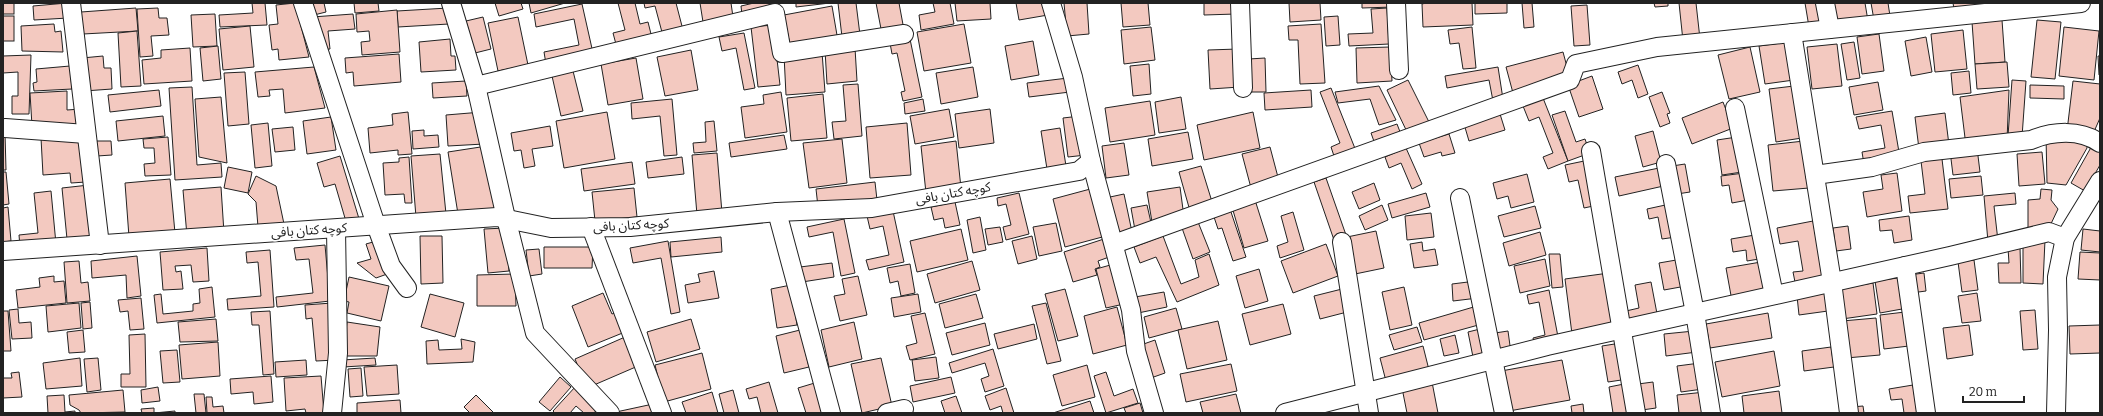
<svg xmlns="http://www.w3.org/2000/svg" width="2103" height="416" font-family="Bitter,'Noto Sans Arabic',serif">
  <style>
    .building { fill: #f3c9c0; stroke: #222 }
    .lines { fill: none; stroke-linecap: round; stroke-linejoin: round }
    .street-casing { stroke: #222; stroke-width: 20 }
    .street { stroke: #fff; stroke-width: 18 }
    .labels { text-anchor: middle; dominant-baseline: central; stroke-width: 3; stroke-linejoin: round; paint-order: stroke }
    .street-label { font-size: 13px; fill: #222; stroke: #fff }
  </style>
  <rect width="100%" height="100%" fill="#fff"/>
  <!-- building -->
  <g class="building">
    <rect x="3" y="3" width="11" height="11"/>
    <polygon points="67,3 68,18 34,20 33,6"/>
    <polygon points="252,3 265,3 267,25 220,27 219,15 253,13"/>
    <polygon points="295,3 309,57 279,60 278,49 272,50 269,25 278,24 276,5"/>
    <polygon points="306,3 324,3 326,12 310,16"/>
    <polygon points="354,3 378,3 379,11 355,13"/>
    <polygon points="495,3 521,3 523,9 499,16"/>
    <polygon points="529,3 565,3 531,13"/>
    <polygon points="618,3 635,3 640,24 648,22 652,38 617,48 613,33 625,30"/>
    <polygon points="644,3 676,3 683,30 663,36 655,6 645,8"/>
    <polygon points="700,3 731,3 733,17 703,22"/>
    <polygon points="754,3 769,3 770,11 742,15 741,6"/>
    <polygon points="796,3 830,3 796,7"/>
    <polygon points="838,3 856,3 860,35 842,37"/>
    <polygon points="876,3 899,3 904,30 882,34"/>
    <polygon points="933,3 950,3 954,24 921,30 919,15 935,12"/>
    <polygon points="955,3 990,3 991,19 957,21"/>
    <polygon points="1016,3 1046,3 1048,15 1019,20"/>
    <polygon points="1064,3 1087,3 1089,34 1067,36"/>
    <polygon points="1121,3 1148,3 1150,25 1123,27"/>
    <polygon points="1204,3 1236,3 1236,14 1204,15"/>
    <polygon points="1289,3 1320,3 1321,20 1290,22"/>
    <polygon points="1362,3 1393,3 1393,7 1362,8"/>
    <polygon points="1426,3 1472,3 1473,25 1423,27 1422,4"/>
    <polygon points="1475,3 1507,3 1507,13 1475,14"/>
    <polygon points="1522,3 1532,3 1534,27 1524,28"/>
    <polygon points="1654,3 1668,3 1668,6 1655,7"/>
    <polygon points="1679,3 1696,3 1700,39 1683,41"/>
    <polygon points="1805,3 1819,3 1823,25 1809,27"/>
    <polygon points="1833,3 1865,3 1868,21 1836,25"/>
    <polygon points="1871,3 1888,3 1890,16 1874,20"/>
    <polygon points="1953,3 1985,3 1985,6 1954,9"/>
    <polygon points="582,4 593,53 546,64 544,52 579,45 574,19 536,27 534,14"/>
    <polygon points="1587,5 1590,45 1574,46 1571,6"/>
    <polygon points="832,6 838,41 791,50 784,15"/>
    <polygon points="136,8 138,31 83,34 81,12"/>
    <polygon points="158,8 159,18 167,18 169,35 151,36 153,56 140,57 137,9"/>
    <polygon points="448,8 449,24 398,27 397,11"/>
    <polygon points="1387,8 1389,44 1349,46 1348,34 1373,33 1371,9"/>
    <polygon points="397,10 400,52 362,55 361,42 370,41 369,31 357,32 356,14"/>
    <polygon points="215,14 217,46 193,47 191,15"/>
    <polygon points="353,14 355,29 328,31 330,49 320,50 312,17"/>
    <rect x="3" y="16" width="11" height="25"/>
    <polygon points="1338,16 1340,45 1326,46 1324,17"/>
    <polygon points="483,17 491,49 475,53 466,21"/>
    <polygon points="518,17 528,65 498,71 488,23"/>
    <polygon points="2002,20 2005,62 1975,64 1972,22"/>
    <polygon points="2037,20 2061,22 2055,79 2031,77"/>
    <polygon points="54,24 55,32 61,31 63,52 22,51 21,26"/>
    <polygon points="964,24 971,63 924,71 917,32"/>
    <polygon points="1321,24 1325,83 1300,84 1298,40 1289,40 1288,26"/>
    <polygon points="773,25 780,85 758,87 751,27"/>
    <polygon points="250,26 254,67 223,70 219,29"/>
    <polygon points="1151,27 1155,60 1124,64 1121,30"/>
    <polygon points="1472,27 1476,68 1463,69 1459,43 1450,44 1448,30"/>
    <polygon points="2064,27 2099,31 2094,80 2059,76"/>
    <polygon points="1963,30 1967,69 1935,72 1931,34"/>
    <polygon points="137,31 141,86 121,87 118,33"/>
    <polygon points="744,33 755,88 744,90 736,48 722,51 719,37"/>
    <polygon points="1879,34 1884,71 1862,74 1857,37"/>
    <polygon points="1926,37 1932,72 1911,76 1905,41"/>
    <polygon points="450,39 451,56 455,56 456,70 421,72 419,42"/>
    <polygon points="910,39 922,97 903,101 901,92 905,91 897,53 892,54 890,43"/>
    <polygon points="1033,41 1039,75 1011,80 1005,46"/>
    <polygon points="1788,42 1794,80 1765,84 1759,46"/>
    <polygon points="1854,42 1860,78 1847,80 1841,44"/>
    <polygon points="1837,44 1842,86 1812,89 1807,47"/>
    <polygon points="218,46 221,79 203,81 200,48"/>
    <polygon points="1390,47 1392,81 1357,83 1356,48"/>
    <polygon points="1750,47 1760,92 1729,99 1718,55"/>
    <polygon points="190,48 192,81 144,84 142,60 161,58 161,50"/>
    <polygon points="855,48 857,81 827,84 825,50"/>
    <polygon points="1238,49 1240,87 1210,89 1208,50"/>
    <polygon points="691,50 698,90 665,96 657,57"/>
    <polygon points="822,52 825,92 786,95 784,55"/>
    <polygon points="1563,52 1570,78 1513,93 1506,67"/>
    <polygon points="399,54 401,82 354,86 353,72 346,73 345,58"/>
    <polygon points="31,55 29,114 12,114 12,96 18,96 18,72 3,73 3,56"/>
    <polygon points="103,56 104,68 111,68 112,89 84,91 82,58"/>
    <polygon points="2098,56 2100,56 2100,75 2099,75"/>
    <polygon points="636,58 643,99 608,105 601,64"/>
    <polygon points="1265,58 1266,92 1251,92 1249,59"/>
    <polygon points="2007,62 2009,87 1977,89 1975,64"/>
    <polygon points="1149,64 1151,94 1133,96 1130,66"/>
    <polygon points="1638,65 1648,94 1638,98 1632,80 1622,84 1618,72"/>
    <polygon points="70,66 72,89 34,91 33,83 37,82 36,69"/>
    <polygon points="314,67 325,108 285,113 283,89 269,90 270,96 258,97 255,72"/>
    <polygon points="973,67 978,97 941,104 936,73"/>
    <polygon points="1498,67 1503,99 1493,101 1489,80 1447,88 1445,76"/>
    <polygon points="573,71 583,111 561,116 552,76"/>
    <polygon points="1969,71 1971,93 1953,95 1951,73"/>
    <polygon points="245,72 249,124 228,126 224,73"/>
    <polygon points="1592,76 1603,109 1579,117 1568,85"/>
    <polygon points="1068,78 1070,92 1029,97 1027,83"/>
    <polygon points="1408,80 1430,124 1408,134 1387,90"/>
    <polygon points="2012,80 2026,81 2022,137 2008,136"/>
    <polygon points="466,81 467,96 433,98 432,83"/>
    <polygon points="2073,81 2100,84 2100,118 2093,134 2067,131"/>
    <polygon points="1878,82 1883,110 1854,115 1849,87"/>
    <polygon points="858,84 862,136 834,139 832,122 846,121 843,85"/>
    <polygon points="2030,85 2064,86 2064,99 2030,98"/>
    <polygon points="1379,86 1396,120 1379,125 1370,99 1338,103 1335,92"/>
    <polygon points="1794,86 1802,138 1776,142 1769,89"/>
    <polygon points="192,87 197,165 221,163 222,177 175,180 169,88"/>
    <polygon points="1331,88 1356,151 1335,159 1331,147 1340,143 1320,92"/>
    <polygon points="159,90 161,106 110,112 108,95"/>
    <polygon points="1311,90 1312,107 1265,110 1264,93"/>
    <polygon points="2009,90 2007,141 1966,146 1960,97"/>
    <polygon points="67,91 67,110 81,109 81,129 32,126 30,93"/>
    <polygon points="781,92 787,132 745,138 741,107 764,104 763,95"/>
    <polygon points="1662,92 1670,113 1667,114 1670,123 1660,127 1649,97"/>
    <polygon points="823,94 827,138 791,141 787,98"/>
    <polygon points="221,97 227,163 199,157 195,99"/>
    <polygon points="1181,97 1186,129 1159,133 1155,102"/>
    <polygon points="1543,98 1568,161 1548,169 1543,157 1553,153 1539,117 1529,121 1523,106"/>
    <polygon points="672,99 677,155 664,156 660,116 632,119 631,103"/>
    <polygon points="923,99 925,111 905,114 904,103"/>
    <polygon points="1150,101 1155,135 1110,142 1105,108"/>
    <polygon points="1723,102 1733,128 1692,144 1682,118"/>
    <polygon points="949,109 954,137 915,144 910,116"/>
    <polygon points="990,109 994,143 959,148 955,114"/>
    <polygon points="1565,111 1576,142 1585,139 1590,153 1568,161 1552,115"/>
    <polygon points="1892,111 1900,158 1864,164 1862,152 1885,148 1881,125 1859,129 1856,117"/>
    <polygon points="408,112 412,154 398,155 398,150 370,153 368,128 393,125 392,114"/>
    <polygon points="482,112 484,144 448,146 446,115"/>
    <polygon points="607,112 615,159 564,168 556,121"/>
    <polygon points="1253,112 1260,148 1204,160 1197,125"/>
    <polygon points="1945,113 1949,145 1919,149 1915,117"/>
    <polygon points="1500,114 1505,130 1469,141 1464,124"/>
    <polygon points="163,116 165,136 118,141 116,121"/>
    <polygon points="1080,116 1086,155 1068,157 1063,118"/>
    <polygon points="331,117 336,150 307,154 303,121"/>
    <polygon points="714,121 717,151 694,153 693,143 706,142 705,122"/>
    <polygon points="268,123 272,166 255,168 251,125"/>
    <polygon points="907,123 911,175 870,178 866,127"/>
    <polygon points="1397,124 1402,137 1376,147 1371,133"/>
    <polygon points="550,126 553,146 532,149 535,166 524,168 521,150 514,151 511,133"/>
    <polygon points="293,127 295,150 275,152 272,129"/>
    <polygon points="1060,128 1066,166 1047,169 1041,131"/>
    <polygon points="424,130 424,136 438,135 439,147 413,149 412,131"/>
    <polygon points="1653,131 1661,162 1643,167 1635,136"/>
    <polygon points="1188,132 1193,159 1152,166 1148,139"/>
    <polygon points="3,133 5,133 6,170 3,170"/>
    <polygon points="1449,134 1455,153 1442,156 1441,152 1424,157 1419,143"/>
    <polygon points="82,135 86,182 71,183 70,173 43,175 41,138"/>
    <polygon points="784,135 787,149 731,157 729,143"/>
    <polygon points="2046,136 2087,138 2087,148 2066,185 2047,183"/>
    <polygon points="168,137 171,175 145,176 144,164 155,163 154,148 144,148 143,139"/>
    <polygon points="1737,137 1742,172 1722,175 1717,140"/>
    <polygon points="842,139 847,183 809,188 803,143"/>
    <polygon points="96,141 111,141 112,155 97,156"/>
    <polygon points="956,141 961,188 926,193 921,146"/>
    <polygon points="1804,141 1809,188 1773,191 1768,145"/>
    <polygon points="2094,142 2100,146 2100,165 2085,191 2071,183"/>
    <polygon points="1124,143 1129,175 1106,178 1102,146"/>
    <polygon points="487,146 497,208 458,214 448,152"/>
    <polygon points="1270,147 1279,181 1251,188 1242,154"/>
    <polygon points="1406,148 1422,184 1412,189 1401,163 1389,168 1385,157"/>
    <polygon points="1977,148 1980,172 1953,175 1950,151"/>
    <polygon points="2042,152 2045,184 2019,186 2017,154"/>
    <polygon points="717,153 722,213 697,215 692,155"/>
    <polygon points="440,154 446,214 416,217 411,156"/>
    <polygon points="340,156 360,222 347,225 335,184 324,187 317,163"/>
    <polygon points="409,157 412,203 405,203 404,194 385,195 383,163 399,162 399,158"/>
    <polygon points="682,157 684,174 648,178 646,162"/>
    <polygon points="1942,159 1948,209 1910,213 1908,196 1925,194 1921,161"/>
    <polygon points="1589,160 1598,205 1584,208 1578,180 1569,182 1565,165"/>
    <polygon points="632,162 635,184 584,191 581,169"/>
    <polygon points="1685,164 1690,192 1677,194 1672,166"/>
    <polygon points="1201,166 1213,205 1190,211 1179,172"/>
    <polygon points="228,167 252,172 248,193 224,188"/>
    <polygon points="1664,167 1668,185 1619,196 1615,177"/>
    <polygon points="3,172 6,172 9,204 3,205"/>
    <polygon points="1744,173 1748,200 1732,203 1729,185 1722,186 1721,176"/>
    <polygon points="1897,173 1902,211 1867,217 1863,192 1883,189 1881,175"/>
    <polygon points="1527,174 1534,202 1511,208 1508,196 1497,199 1493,183"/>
    <polygon points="256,176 276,186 284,224 258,227 256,202 248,194"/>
    <polygon points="1981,176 1983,195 1951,198 1949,179"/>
    <polygon points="1326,178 1346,235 1334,240 1314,182"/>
    <polygon points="170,179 175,233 129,237 125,183"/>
    <polygon points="875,182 877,200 818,207 816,189"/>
    <polygon points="1374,183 1380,200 1359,209 1352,192"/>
    <polygon points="89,185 94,237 67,239 62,188"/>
    <polygon points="221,187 224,233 187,236 183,190"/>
    <polygon points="1180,187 1184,217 1152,222 1147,192"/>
    <polygon points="634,188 637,217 595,221 592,192"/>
    <polygon points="1094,188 1106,236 1065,247 1053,199"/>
    <polygon points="2041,189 2052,190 2051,200 2058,209 2049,228 2028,229 2028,200 2040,199"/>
    <polygon points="51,191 56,244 20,247 19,235 38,233 34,193"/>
    <polygon points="1019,193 1029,234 1006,240 1003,227 1011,225 1006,204 998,206 997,198"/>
    <polygon points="1426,193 1430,207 1392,218 1388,204"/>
    <polygon points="2015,193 2016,204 1994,206 1998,241 1988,242 1984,196"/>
    <polygon points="1124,194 1132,232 1119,235 1110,197"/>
    <polygon points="1255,200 1268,241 1244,248 1232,207"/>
    <polygon points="955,202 960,225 945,228 943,218 934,220 931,207"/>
    <polygon points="1670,204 1676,237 1662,239 1658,217 1649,219 1647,209"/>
    <polygon points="1147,205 1152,227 1135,230 1131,208"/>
    <polygon points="1382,205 1388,220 1365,230 1359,216"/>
    <polygon points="1535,206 1541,228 1504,237 1498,216"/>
    <polygon points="8,207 11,241 3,242 3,208"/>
    <polygon points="1230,209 1246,257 1233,261 1222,228 1218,229 1213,214"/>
    <polygon points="893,211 904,262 869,270 866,260 889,255 883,226 870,229 867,216"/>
    <polygon points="1293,212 1304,250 1280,258 1277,246 1288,242 1281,216"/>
    <polygon points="1431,213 1434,237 1407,240 1405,216"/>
    <polygon points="1909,216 1912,240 1894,243 1892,230 1880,231 1879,220"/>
    <polygon points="980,217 986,250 973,253 967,220"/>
    <polygon points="844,219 855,273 841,276 833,232 809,237 807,227"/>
    <polygon points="1813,221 1824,282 1796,287 1793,272 1803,271 1798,241 1780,244 1777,228"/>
    <polygon points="1198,222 1210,252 1193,259 1182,228"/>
    <polygon points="1056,223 1062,251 1039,256 1033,227"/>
    <polygon points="1848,226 1851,249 1836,251 1833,228"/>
    <polygon points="1000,227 1003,242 988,245 985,229"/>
    <polygon points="506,228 509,271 488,273 484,229"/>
    <polygon points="961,229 968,260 917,272 910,241"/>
    <polygon points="2083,229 2100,231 2100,252 2081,250"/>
    <polygon points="1376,231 1384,268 1355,274 1347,237"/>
    <polygon points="1540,232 1546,255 1509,266 1503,243"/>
    <polygon points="1755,235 1759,259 1747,261 1746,250 1733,252 1731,239"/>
    <polygon points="420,236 442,236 443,283 421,284"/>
    <polygon points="1032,236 1037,259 1018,264 1012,241"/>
    <polygon points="1163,236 1181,284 1199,277 1195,260 1209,254 1219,285 1177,302 1156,257 1140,263 1134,247"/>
    <polygon points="721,237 722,252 671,257 670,242"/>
    <polygon points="1107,238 1112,256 1098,261 1100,267 1095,269 1097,275 1073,282 1064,252"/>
    <polygon points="380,240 390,273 376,278 357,263 371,259 366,244"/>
    <polygon points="2045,240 2043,284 2023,283 2023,243"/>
    <polygon points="668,241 680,312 671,314 661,258 633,263 630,248"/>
    <polygon points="1422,242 1423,251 1435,249 1438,265 1414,268 1410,244"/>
    <polygon points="1326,244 1338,276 1293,293 1281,261"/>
    <polygon points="325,245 330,301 277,307 276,297 313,293 309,259 296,260 294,248"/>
    <polygon points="544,247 593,247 592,268 544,268"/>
    <polygon points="2020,247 2021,283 1999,283 1998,263 2009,263 2008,248"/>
    <polygon points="207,248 209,281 193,282 191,265 175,266 176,272 181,271 183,289 163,290 160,252"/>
    <polygon points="539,249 542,274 529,276 526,250"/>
    <polygon points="270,250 274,307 228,310 227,299 261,296 258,262 247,263 246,252"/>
    <polygon points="2080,252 2100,253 2100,280 2078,279"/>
    <polygon points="1549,254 1560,254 1563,287 1552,288"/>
    <polygon points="137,256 141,296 127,298 126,275 92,278 91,261"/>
    <polygon points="1545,259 1550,286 1520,293 1514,266"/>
    <polygon points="1682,259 1686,286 1664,290 1659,263"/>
    <polygon points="1974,260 1978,290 1962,292 1958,262"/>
    <polygon points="79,261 81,283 88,282 90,301 67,303 64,262"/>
    <polygon points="972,261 980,290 935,303 927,274"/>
    <polygon points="1761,262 1767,295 1732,301 1726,268"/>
    <polygon points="832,263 834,277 802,282 800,267"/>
    <polygon points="910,264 915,293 901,296 898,281 890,283 887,268"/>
    <polygon points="1114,264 1124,304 1106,308 1096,269"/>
    <polygon points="1259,269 1268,301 1245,308 1236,276"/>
    <polygon points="714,271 719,298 688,303 685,285 700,282 698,274"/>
    <polygon points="1609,273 1617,328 1572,334 1565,279"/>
    <polygon points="1924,273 1926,291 1911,293 1909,275"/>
    <polygon points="515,274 516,306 477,306 477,275"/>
    <polygon points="54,276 54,282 64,281 66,303 18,308 16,290 40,287 39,278"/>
    <polygon points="858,276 867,315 840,321 834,296 845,294 842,279"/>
    <polygon points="349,277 389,286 381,321 347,313 349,302 344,301"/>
    <polygon points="1898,278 1902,309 1880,313 1875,281"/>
    <polygon points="1476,281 1478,298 1453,301 1452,284"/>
    <polygon points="1651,282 1658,319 1629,324 1626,311 1639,308 1635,285"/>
    <polygon points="1873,283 1877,314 1842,319 1837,289"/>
    <polygon points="791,285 797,325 777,328 771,289"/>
    <polygon points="212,287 215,317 157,323 154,295 161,294 163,314 193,311 193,304 200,303 199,289"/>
    <polygon points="1404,287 1412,325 1390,330 1382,292"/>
    <polygon points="1346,288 1351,311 1320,319 1314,296"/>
    <polygon points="1065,289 1078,336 1058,341 1045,294"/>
    <polygon points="1549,290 1559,342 1535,346 1533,338 1545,335 1539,302 1529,304 1527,295"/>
    <polygon points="1164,292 1167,307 1138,313 1135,297"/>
    <polygon points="603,293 612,314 617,312 625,332 588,347 572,306"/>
    <polygon points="1826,293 1828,311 1799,315 1797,296"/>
    <polygon points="1977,293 1981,321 1962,323 1958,296"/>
    <polygon points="430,294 464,303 455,337 421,327"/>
    <polygon points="918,294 921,312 894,317 891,298"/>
    <polygon points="976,294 983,318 945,328 939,304"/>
    <polygon points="141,298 144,329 130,330 128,311 120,312 118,300"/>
    <polygon points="90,302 92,328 83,329 81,303"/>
    <polygon points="79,303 81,328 48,332 46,306"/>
    <polygon points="332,303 336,360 316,361 312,318 306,319 305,305"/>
    <polygon points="1046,303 1061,361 1047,364 1032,306"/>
    <polygon points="1283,304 1291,334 1250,345 1242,314"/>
    <polygon points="1477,306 1482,324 1424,340 1419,323"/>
    <polygon points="1117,307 1127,345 1093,354 1084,316"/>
    <polygon points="1176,308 1182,329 1149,338 1144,317"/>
    <polygon points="18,309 19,323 31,322 32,338 12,339 9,310"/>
    <polygon points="2035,310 2038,349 2023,350 2020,311"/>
    <polygon points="3,311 8,311 11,351 3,351"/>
    <polygon points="270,311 274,374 263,375 259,325 252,325 251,312"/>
    <polygon points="1905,312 1909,346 1884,349 1880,315"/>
    <polygon points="925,313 935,354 910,360 906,346 917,343 911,316"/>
    <polygon points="1768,313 1772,338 1710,348 1706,324"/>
    <polygon points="1876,318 1880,355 1846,358 1842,321"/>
    <polygon points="216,319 218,341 180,342 178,322"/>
    <polygon points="691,319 700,349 656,362 647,332"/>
    <polygon points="1218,321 1227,360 1187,369 1178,330"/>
    <polygon points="347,322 380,327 377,356 343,356"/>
    <polygon points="854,322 862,359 829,367 821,330"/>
    <polygon points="985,323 990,345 952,355 946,333"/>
    <polygon points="1034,324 1037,339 998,349 994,334"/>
    <polygon points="1969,325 1973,355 1947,359 1943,328"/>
    <polygon points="2100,325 2100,353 2070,354 2069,326"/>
    <polygon points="1417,327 1422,342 1394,350 1389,335"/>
    <polygon points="1484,328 1491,358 1474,362 1468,332"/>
    <polygon points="83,330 85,352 69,353 67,332"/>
    <polygon points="800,330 809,367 784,373 776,336"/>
    <polygon points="1508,331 1511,353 1498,355 1495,333"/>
    <polygon points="1694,331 1697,352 1666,356 1664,334"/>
    <polygon points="145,334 146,387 121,387 121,374 130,374 129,335"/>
    <polygon points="1455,335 1459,353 1444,356 1440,339"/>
    <polygon points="625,337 638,366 587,388 575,359"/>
    <polygon points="461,339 475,342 473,362 427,364 426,341 438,340 439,350 462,349"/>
    <polygon points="1155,340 1165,373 1148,379 1138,346"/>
    <polygon points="218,342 220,376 182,379 179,345"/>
    <polygon points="1621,343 1628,379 1608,382 1602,346"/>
    <polygon points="1423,346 1430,374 1387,385 1380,358"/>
    <polygon points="1831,347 1834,367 1804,371 1802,351"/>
    <polygon points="993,349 1004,386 985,392 981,379 989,376 985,363 952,373 949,363"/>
    <polygon points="177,350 180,382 163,383 160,351"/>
    <polygon points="1774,351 1780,386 1722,397 1715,362"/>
    <polygon points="702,353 711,389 664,402 655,365"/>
    <polygon points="936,357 939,378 915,381 912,360"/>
    <polygon points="80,358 82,386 46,389 43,363"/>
    <polygon points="98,358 101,390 87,392 84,359"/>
    <polygon points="375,358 376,365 343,367 342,360"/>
    <polygon points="881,358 892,406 862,413 851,364"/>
    <polygon points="306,360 307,375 276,377 275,362"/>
    <polygon points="1562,360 1570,400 1509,411 1501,371"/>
    <polygon points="1700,363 1703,389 1681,392 1677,366"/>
    <polygon points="1231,364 1237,391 1186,402 1180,374"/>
    <polygon points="397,365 399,394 367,396 364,367"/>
    <polygon points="1087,365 1095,397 1062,406 1053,375"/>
    <polygon points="361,368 363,396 350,397 348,369"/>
    <polygon points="19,372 22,397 3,398 3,378 12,378 11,373"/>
    <polygon points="1106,372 1114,396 1133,389 1138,403 1106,413 1094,376"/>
    <polygon points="271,376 273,402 254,404 253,392 231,394 230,379"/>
    <polygon points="321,376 324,413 306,413 305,409 286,411 284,378"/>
    <polygon points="560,377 571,387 550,411 539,402"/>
    <polygon points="951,377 955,393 913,402 910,386"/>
    <polygon points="769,382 778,413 761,413 757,397 749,399 746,389"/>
    <polygon points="818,382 827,413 806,413 798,388"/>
    <polygon points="1432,382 1438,413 1407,413 1402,388"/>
    <polygon points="1653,382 1656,408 1642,410 1638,384"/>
    <polygon points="1629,383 1634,413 1613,413 1609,387"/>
    <polygon points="1913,385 1917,413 1904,413 1902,399 1891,400 1889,389"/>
    <polygon points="576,386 599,407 594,413 584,413 576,406 570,413 555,413 553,411"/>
    <polygon points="158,387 160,401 142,403 141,390"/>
    <polygon points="1006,388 1014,413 1003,413 1001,406 990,410 985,396"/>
    <polygon points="123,390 125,412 81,413 79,410 70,405 69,395"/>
    <polygon points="733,390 739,413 724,413 719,394"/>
    <polygon points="1779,391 1782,413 1744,413 1742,396"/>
    <polygon points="712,392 718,413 686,413 682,402"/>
    <polygon points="1705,392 1707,413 1679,413 1677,395"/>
    <polygon points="194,394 204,394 206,413 196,413"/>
    <polygon points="1236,394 1241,413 1203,413 1200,402"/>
    <polygon points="64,395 65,412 75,411 75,413 48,413 47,396"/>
    <polygon points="476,395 494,413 470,413 464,407"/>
    <polygon points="956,396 962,413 945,413 941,401"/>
    <polygon points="206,397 212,397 213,407 223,406 224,413 207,413"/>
    <polygon points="400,400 401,413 357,413 357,403"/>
    <polygon points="1090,401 1094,413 1053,413"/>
    <polygon points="1140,403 1143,413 1126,413 1124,408"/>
    <polygon points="653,404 655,413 616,413 616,412"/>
    <polygon points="1583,404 1584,413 1572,413 1571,406"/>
    <polygon points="1863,406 1864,413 1852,413 1851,407"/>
    <polygon points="154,408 154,413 175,411 175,413 142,413 141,409"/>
  </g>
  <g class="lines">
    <defs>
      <g id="street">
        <polyline points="71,3 100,245"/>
        <polyline points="303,3 376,225 391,266 407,288"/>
        <polyline points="451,3 476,86 506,218 535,333 610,413"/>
        <polyline points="1240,3 1243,88"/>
        <polyline points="1396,3 1399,70"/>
        <polyline points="1825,3 1830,29"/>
        <polyline points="1792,33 1832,282 1849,413"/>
        <polyline points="476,86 775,13 782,53 904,34"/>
        <polyline points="1735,108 1774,295"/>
        <polyline points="5,128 86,134"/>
        <polyline points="1591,151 1636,413"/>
        <polyline points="1091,161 1131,310 1136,351 1154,413"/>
        <polyline points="1666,164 1695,313 1711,413"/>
        <path d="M1815,175L1872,167L1924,152L2031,140C2053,131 2080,129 2100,143"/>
        <polyline points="1460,198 1504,413"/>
        <polyline points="777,212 831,413"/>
        <polyline points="591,227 662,413"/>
        <polyline points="1342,242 1369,413"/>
        <polyline points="1114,244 1570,80 1576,64 1657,47 2081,3"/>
        <polyline points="3,251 497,217 551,228 630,227 777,212 872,208 1079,171 1091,161 1073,77 1051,3"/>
        <polyline points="1905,266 1926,413"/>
        <polyline points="332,413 338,353 336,229"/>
        <polyline points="887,413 904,409"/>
        <polyline points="1285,413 1547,346 1950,256 2049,232 2065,238"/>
        <polyline points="2056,413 2058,330 2057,277 2065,238 2100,181"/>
      </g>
    </defs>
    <!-- street casing -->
    <use href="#street" class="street-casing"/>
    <!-- street -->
    <use href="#street" class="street"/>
  </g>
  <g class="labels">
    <!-- street labels -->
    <g class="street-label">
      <text transform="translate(953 193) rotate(-10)">کوچه کتان بافی</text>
      <text transform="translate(631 225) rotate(-3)">کوچه کتان بافی</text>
      <text transform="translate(309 230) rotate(-4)">کوچه کتان بافی</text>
    </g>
  </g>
  <!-- border -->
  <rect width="2103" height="416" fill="none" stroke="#222222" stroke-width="8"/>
  <!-- scale -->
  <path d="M1963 396v6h61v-6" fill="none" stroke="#222222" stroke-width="2"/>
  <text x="1969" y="396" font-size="12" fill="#222222" stroke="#ffffff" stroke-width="3" paint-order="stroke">20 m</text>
</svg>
